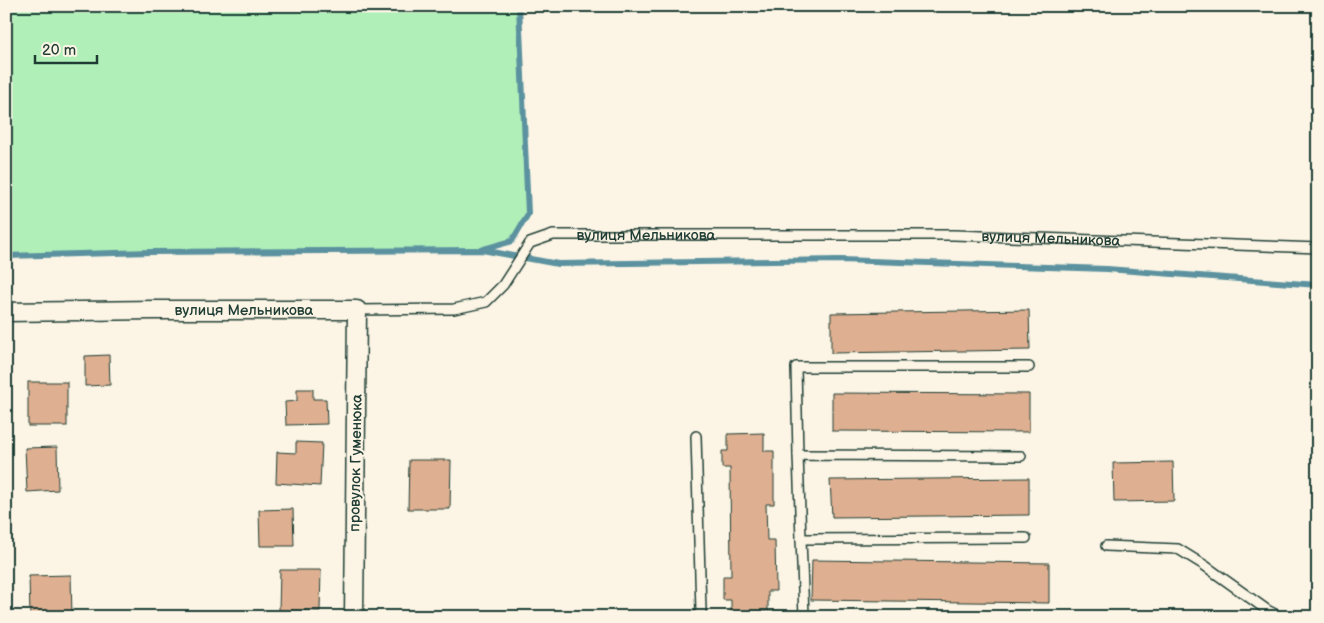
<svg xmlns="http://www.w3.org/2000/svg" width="1324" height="623" font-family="'Balsamiq Sans',sans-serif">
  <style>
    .green { fill: #b0f0b8; stroke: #689676 }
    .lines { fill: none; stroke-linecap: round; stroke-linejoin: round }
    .stream { stroke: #5c929f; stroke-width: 6 }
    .building { fill: #deaf90; stroke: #1f3d34 }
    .lane-casing { stroke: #1f3d34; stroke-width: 12 }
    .street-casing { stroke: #1f3d34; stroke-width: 21 }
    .lane { stroke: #fcf5e5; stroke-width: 9 }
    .street { stroke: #fcf5e5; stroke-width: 18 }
    .labels { text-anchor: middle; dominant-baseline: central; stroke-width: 4; stroke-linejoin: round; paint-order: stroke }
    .street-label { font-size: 15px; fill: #1f3d34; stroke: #fcf5e5 }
  </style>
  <rect width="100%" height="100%" fill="#fcf5e5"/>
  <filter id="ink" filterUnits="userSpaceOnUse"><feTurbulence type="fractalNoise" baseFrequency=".02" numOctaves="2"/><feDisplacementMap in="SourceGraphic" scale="10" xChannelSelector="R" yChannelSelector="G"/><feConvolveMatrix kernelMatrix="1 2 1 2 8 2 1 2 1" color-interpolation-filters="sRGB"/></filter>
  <g filter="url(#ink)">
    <!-- green -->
    <polygon class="green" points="6,6 519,6 528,214 512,241 482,250 151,252 6,256"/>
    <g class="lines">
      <!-- stream -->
      <g class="stream">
        <polyline points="484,249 512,241 528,214 519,6"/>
        <polyline points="6,256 151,252 482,250 558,264 841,260 1107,269 1318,285"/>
      </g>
    </g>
    <!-- building -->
    <g class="building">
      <polygon points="1029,310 1030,350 831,353 831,313"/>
      <polygon points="109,355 110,385 85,386 85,356"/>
      <rect x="28" y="382" width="39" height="44"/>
      <polygon points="297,389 313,389 313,399 326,399 327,424 286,425 285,402 297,401"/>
      <polygon points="832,393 1029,394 1029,432 832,431"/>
      <polygon points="764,433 764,451 774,451 774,504 766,504 767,540 775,540 776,591 768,591 768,614 731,614 731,600 723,600 723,576 731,576 730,468 722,468 722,451 728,451 728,434"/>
      <polygon points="296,442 322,443 320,486 276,483 277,452 296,453"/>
      <polygon points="57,447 58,490 27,492 25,448"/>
      <polygon points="409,460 451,460 450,509 408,509"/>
      <polygon points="1173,462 1174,501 1114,502 1113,463"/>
      <polygon points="1029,478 1029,515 832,517 830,480"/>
      <polygon points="293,509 294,546 260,546 259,510"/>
      <polygon points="812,560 1049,563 1049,603 811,600"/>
      <polygon points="280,570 321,570 320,611 279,610"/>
      <polygon points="71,575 72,617 30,617 29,576"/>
    </g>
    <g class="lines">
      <defs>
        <g id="lane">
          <path id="s1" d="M357,310L454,309L486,302L503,285L530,243L553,235H954L1318,248"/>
          <polyline points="696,436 701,611 697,617"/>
          <polyline points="798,455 796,367 1029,367"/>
          <polyline points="801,539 798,455 1021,456"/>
          <polyline points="1106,546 1178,549 1204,565 1267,610 1281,617"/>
          <polyline points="744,617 804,616 801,539 1026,538"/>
        </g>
        <g id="street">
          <path id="s2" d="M6,312L154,310H357L354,617"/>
        </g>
      </defs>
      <!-- lane casing -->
      <use href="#lane" class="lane-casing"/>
      <!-- street casing -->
      <use href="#street" class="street-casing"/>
      <!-- lane -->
      <use href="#lane" class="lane"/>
      <!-- street -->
      <use href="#street" class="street"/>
    </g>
  </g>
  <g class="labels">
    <!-- street labels -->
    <g class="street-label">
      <text stroke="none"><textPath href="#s1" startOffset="321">вулиця Мельникова</textPath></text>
      <text stroke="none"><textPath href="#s1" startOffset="726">вулиця Мельникова</textPath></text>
      <text stroke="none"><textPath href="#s2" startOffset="238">вулиця Мельникова</textPath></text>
      <text transform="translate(356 463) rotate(-89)">провулок Гуменюка</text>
    </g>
  </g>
  <!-- margin -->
  <rect width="1324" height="623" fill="none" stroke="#fcf5e5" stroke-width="25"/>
  <rect x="12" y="12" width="1299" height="598" fill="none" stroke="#1f3d34" stroke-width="2" filter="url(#ink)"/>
  <!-- scale -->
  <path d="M35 55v8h62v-8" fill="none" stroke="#1f3d34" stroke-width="2.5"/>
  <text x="42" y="55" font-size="15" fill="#1f3d34" stroke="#fcf5e5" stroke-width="4" paint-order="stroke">20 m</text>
</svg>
